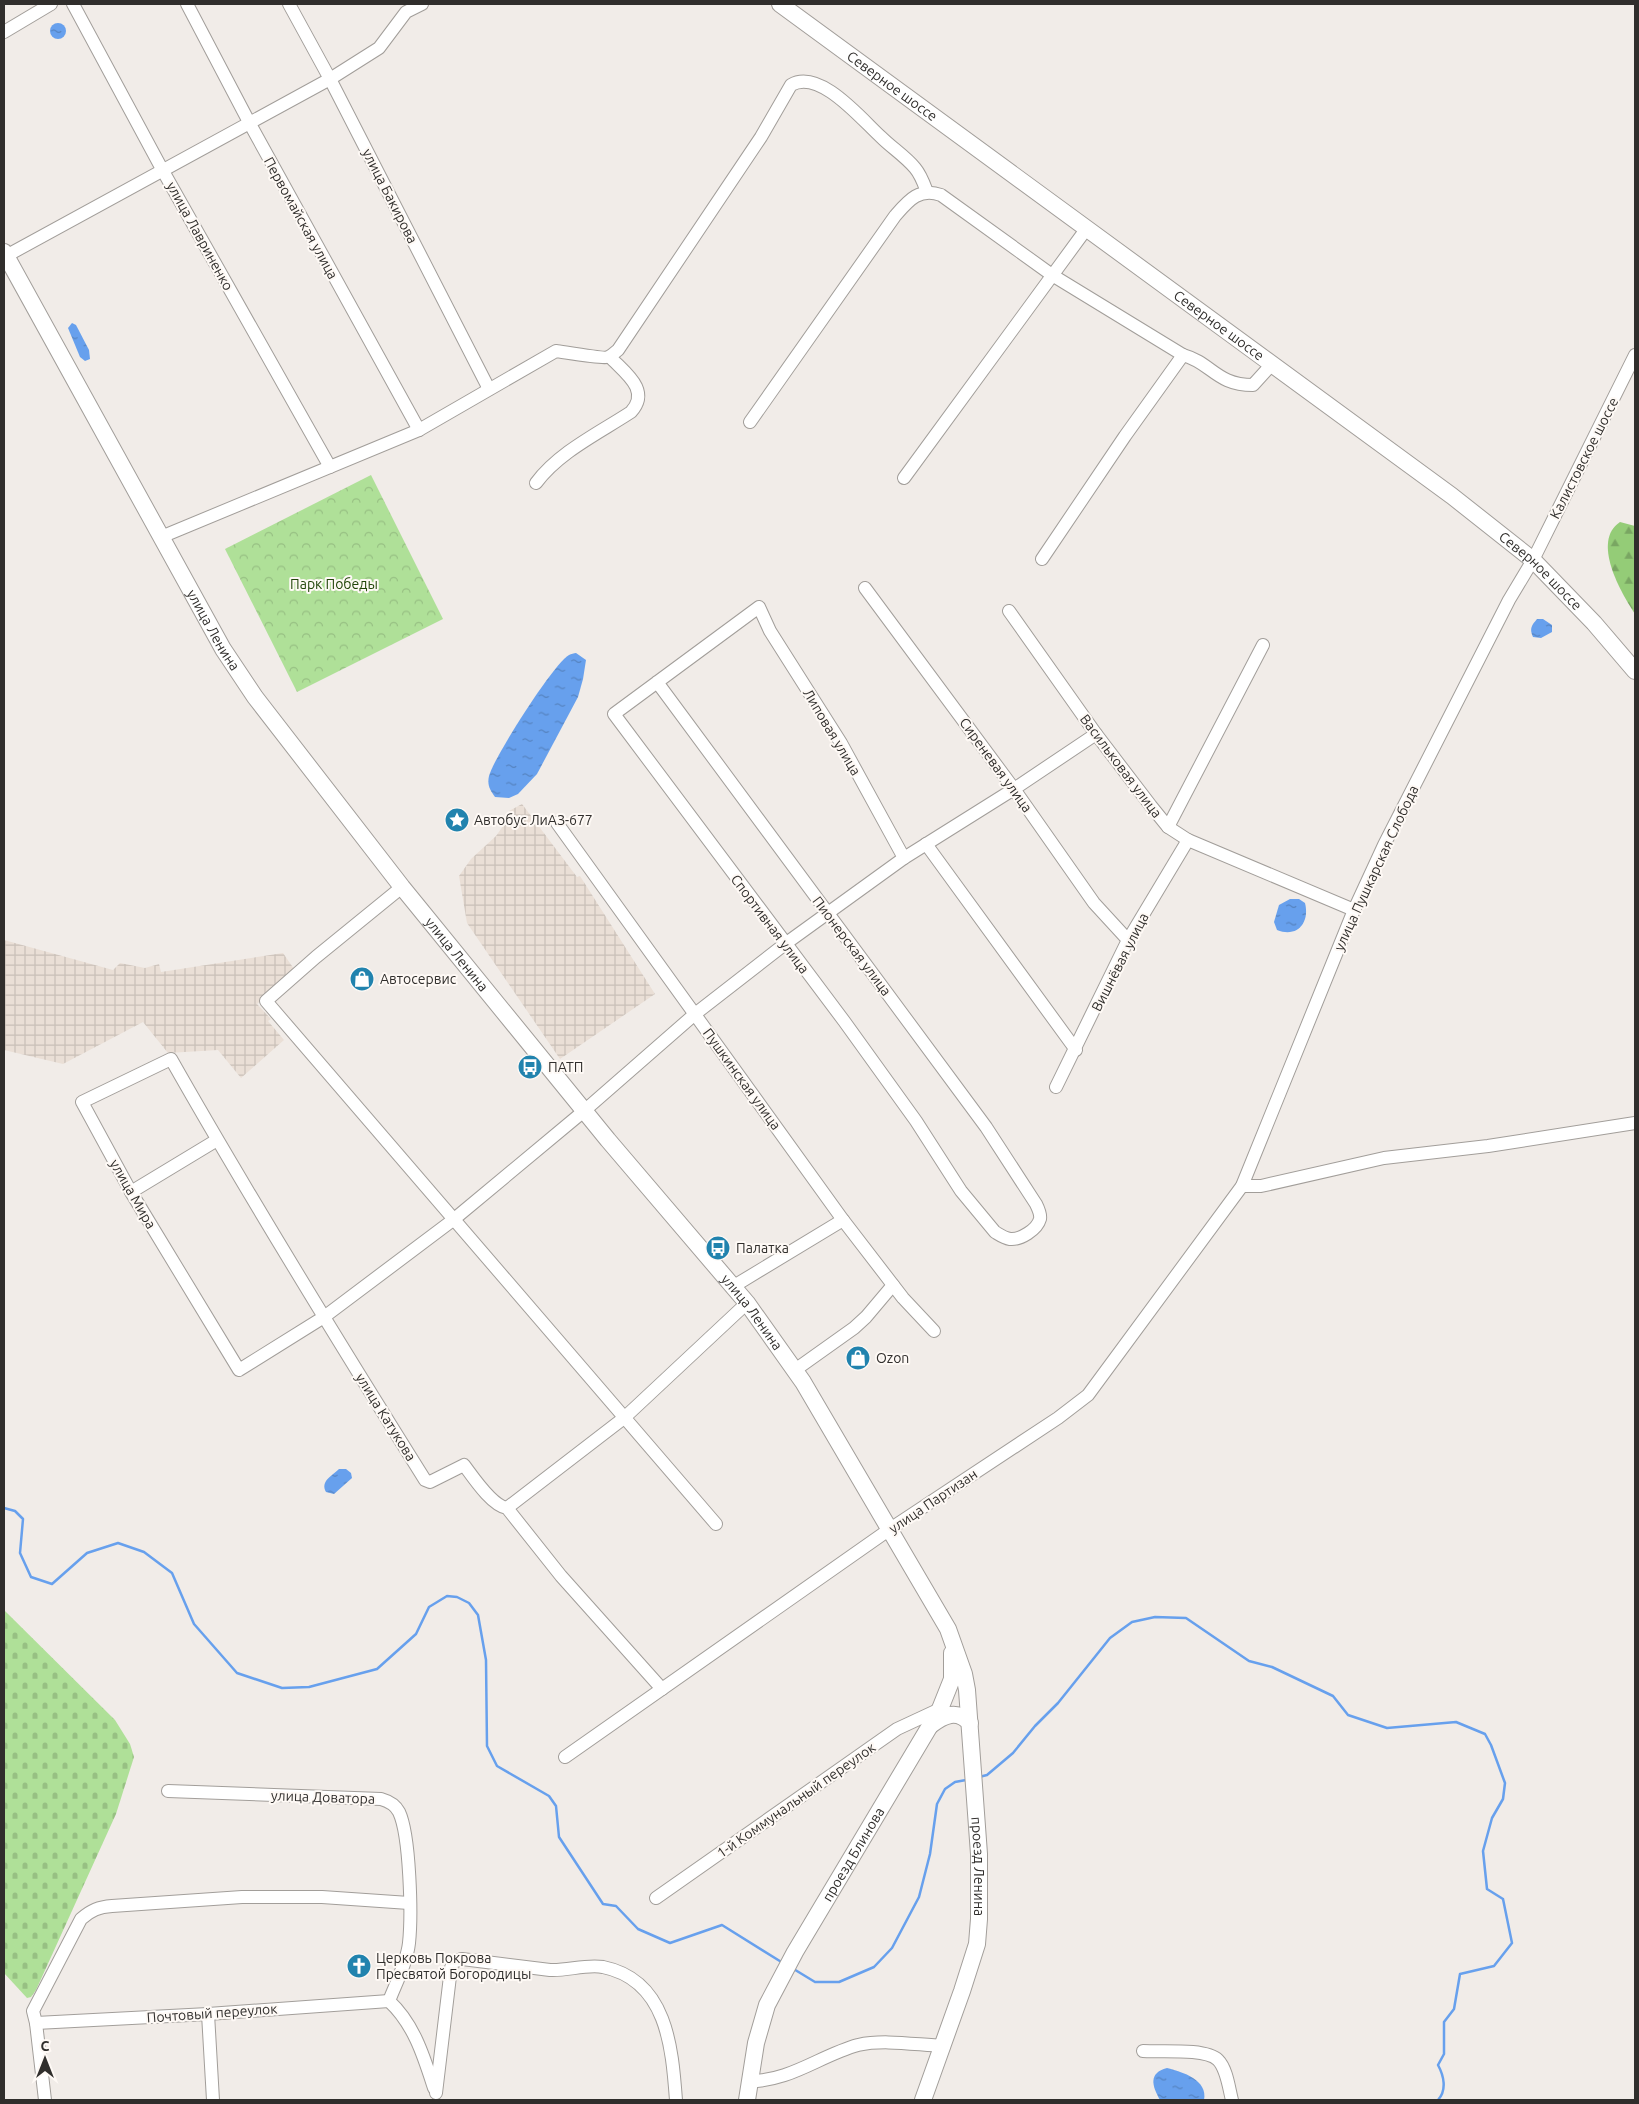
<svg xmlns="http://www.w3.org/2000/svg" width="1639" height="2104" font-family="Ubuntu,sans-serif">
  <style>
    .industrial { fill: url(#industrial-grid) }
    .forest { fill: url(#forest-firs) }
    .cemetery { fill: url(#cemetery-stones) }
    .park { fill: url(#park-crowns) }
    .water { fill: url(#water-ripples) }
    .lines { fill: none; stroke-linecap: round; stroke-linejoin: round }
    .stream { stroke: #67a0ed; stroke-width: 2.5 }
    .minor-casing { stroke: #a29e9a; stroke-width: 14 }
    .major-casing { stroke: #a29e9a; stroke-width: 18 }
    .minor { stroke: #fff; stroke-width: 12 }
    .major { stroke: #fff; stroke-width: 16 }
    .labels { text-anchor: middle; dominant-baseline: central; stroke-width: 4; stroke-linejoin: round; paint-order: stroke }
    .street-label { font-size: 14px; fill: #302e2c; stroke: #fef9f5 }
    .park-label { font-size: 14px; fill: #214509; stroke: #fef9f5 }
    .poi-label { font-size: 14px; fill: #302e2c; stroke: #fef9f5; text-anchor: start }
  </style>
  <defs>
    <pattern id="industrial-grid" width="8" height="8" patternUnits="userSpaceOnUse" patternTransform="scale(1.25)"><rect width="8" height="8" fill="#eadfd6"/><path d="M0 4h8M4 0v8" fill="none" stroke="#c9c0b8"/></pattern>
    <pattern id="forest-firs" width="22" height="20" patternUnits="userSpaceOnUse" patternTransform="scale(1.25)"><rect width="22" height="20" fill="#94cc77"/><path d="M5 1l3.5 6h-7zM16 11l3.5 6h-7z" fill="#79a662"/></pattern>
    <pattern id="cemetery-stones" width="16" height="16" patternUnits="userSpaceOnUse" patternTransform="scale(1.25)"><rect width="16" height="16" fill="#afe098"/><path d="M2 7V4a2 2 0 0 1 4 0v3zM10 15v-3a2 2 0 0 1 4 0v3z" fill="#97c083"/></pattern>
    <pattern id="park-crowns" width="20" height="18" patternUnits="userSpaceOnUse" patternTransform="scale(1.25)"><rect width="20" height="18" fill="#afe098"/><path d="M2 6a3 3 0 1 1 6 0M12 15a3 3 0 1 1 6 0" fill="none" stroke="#97c083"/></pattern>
    <pattern id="water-ripples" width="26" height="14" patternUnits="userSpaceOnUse" patternTransform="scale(1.25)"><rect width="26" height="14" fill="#67a0ed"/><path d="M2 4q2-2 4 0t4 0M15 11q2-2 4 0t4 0" fill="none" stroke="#5583c0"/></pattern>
  </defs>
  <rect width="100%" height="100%" fill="#f1ece8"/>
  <!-- industrial -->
  <g class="industrial">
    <polygon points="522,804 577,877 580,876 655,994 560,1059 467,923 459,876 471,859 496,836 503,826 509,811"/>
    <polygon points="4,940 113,970 120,963 145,968 159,964 161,972 283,953 294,969 257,1004 271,1019 268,1021 284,1040 241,1078 218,1050 168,1053 143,1022 63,1064 4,1050"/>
  </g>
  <!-- forest -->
  <path class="forest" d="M1620,522L1635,526V614C1621,593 1591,541 1620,522Z"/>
  <!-- cemetery -->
  <polygon class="cemetery" points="4,1610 115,1720 130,1744 134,1757 116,1814 36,1990 31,1997 27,1998 4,1973"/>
  <!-- park -->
  <polygon class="park" points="371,475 443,619 297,692 225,549"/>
  <!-- water -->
  <g class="water">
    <circle cx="58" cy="31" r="8"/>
    <polygon points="72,323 76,325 89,350 90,359 85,361 80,357 68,328"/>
    <path d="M1537,619H1543L1552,625V632L1541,638L1533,637C1529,628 1532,625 1537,619Z"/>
    <path d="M576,653L586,660L583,679L578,697L537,774L518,794L509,798L495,797C490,790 487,785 489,776C494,757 554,663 569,655C571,654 574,653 576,653Z"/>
    <path d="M1290,899H1299L1305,903C1310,923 1297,938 1277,930L1274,922L1279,905Z"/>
    <path d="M339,1469H346L351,1473L352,1478L334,1494L326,1492C320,1481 332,1476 339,1469Z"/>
    <path d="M1167,2068C1183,2072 1208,2080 1204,2100H1160C1152,2086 1148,2073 1167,2068Z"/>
  </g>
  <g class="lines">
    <!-- stream -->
    <g class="stream">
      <polyline points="4,1508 15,1511 23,1519 20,1553 31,1577 52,1584 87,1553 118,1543 144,1552 172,1573 194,1624 237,1673 282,1688 309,1687 377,1669 416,1634 429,1607 447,1596 457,1597 469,1603 478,1615 486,1660 487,1746 497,1766 549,1796 556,1806 559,1837 603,1904 616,1906 638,1929 670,1943 722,1925 783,1963"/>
      <path d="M979,1777L987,1775L1013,1753L1035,1726L1058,1703L1110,1638L1132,1622L1155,1617L1186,1618L1249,1661L1272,1667L1333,1696L1348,1715L1387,1728L1456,1722L1485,1734L1491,1745L1505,1783L1503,1799L1492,1818L1483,1851L1487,1889L1503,1899L1512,1943L1494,1966L1460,1974L1454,2009L1444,2022V2054L1438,2065C1444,2076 1447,2090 1438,2100"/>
      <polyline points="792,1968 815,1982 839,1982 874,1967 892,1948 919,1897 930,1854 937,1804 945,1789 955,1782 966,1780"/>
    </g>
    <defs>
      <g id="minor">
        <polyline points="73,4 163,171 330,467"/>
        <polyline points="187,4 250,124 419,430"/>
        <polyline points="289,4 330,79 489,389"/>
        <polyline points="4,32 51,4"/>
        <polyline points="6,256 330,79 379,48 406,12 422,4"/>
        <path d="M750,422L895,216C908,201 919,187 941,195L1052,275L1183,355C1212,363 1216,385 1253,385L1272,364"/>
        <polyline points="904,478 1087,228"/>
        <path d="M536,483C559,452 599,433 631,412C651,390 625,373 610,357"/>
        <path d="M161,537L419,430L556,351C564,352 604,359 608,357C612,356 615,352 618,350L761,137L791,85C820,68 862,120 881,137C892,148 905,156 915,168C921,175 924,184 927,192"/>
        <polyline points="1042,559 1125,436 1183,355"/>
        <polyline points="865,588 1014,789 1094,903 1128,940"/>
        <polyline points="1009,611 1096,734 1151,806 1168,827 1188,840 1354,910"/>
        <path d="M657,682L986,1127L1036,1204C1038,1208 1041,1214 1040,1219C1037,1230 1020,1240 1010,1239C1004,1238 1000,1235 995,1232L961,1191L916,1121L844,1021L614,714L759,607L770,631L841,743L904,858"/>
        <polyline points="557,823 843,1220 903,1298 934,1331"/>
        <polyline points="1168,827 1263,645"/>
        <polyline points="926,844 1076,1050"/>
        <polyline points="402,887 316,957 266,1001 716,1524"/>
        <polyline points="1056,1087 1128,940 1188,840"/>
        <polyline points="1242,1186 1261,1186 1384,1158 1488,1146 1635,1123"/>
        <polyline points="131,1192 217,1140"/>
        <polyline points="734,1286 843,1220"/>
        <polyline points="795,1370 854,1328 866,1317 893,1285"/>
        <polyline points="507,1508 624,1418 747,1303"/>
        <path d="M662,1689L561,1576L507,1508C492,1506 473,1477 464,1465L430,1482L425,1480C338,1341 252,1202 171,1059L82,1102L131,1192L239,1370L324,1317L453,1220L584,1111L695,1014L785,944L904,858L1014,789L1096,734"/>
        <polyline points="565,1757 890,1529 1058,1418 1088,1395 1242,1186 1354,910 1384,845 1509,600 1533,560 1635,355"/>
        <path d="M168,1791L381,1799C388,1801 395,1804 399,1812C410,1835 412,1915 409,1943C407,1962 396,1983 389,2001"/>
        <polyline points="656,1898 897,1729 940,1709"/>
        <path d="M389,2001C414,2024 424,2057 434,2088"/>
        <polyline points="208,2014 213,2100"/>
        <polyline points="36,2023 208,2014 389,2001"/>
        <path d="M1143,2051C1160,2052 1206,2048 1218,2060C1227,2069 1229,2089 1232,2100"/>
        <path d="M749,2081C789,2082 821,2055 858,2045C885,2039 917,2045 944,2046"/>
        <path d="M436,2093L451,1968L453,1962L462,1959L550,1970C567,1971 586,1964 603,1967C667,1980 672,2047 676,2100"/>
        <path d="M45,2100L36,2023L33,2011L81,1919C91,1910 99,1907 112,1906L242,1897H322L409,1903"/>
      </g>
      <g id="major">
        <path id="s1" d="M780,4L1452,496L1533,560L1594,623L1635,671"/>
        <path id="s2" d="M4,252L223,649L255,697L402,887L608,1140L747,1303L803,1382L948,1629L964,1674L967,1690L979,1854V1919L977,1944L962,1991L923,2100"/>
        <path d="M931,1725C944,1715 957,1709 970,1723"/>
        <path id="s3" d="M747,2100L756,2043L767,2005L795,1952L940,1709L952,1679V1653"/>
      </g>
    </defs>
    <!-- minor casing -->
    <use href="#minor" class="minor-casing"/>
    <!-- major casing -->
    <use href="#major" class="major-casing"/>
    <!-- minor -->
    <use href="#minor" class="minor"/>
    <!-- major -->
    <use href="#major" class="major"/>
  </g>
  <!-- icons -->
  <defs>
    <symbol id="sight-disc" viewBox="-11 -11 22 22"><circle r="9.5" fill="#2183ae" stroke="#fef9f5"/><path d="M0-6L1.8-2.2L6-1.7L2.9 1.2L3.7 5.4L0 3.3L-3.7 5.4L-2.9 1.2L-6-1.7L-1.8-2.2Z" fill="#fff"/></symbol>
    <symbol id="shop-disc" viewBox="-11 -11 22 22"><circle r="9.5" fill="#2183ae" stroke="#fef9f5"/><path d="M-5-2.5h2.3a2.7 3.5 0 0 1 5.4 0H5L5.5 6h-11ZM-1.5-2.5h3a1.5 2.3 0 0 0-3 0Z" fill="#fff"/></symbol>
    <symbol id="bus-disc" viewBox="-11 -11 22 22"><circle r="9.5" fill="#2183ae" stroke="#fef9f5"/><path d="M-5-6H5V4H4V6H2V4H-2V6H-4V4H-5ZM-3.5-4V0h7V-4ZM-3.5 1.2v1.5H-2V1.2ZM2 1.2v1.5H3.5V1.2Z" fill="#fff"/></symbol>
    <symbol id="church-disc" viewBox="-11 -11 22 22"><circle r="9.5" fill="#2183ae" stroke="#fef9f5"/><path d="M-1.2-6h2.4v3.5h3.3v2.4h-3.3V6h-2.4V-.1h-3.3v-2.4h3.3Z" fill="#fff"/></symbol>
  </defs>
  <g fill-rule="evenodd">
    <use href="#sight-disc" x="443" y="806" width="28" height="28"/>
    <use href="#shop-disc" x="348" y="965" width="28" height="28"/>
    <use href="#bus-disc" x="516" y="1053" width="28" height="28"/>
    <use href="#bus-disc" x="704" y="1234" width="28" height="28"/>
    <use href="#shop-disc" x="844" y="1344" width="28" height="28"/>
    <use href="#church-disc" x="345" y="1952" width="28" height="28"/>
  </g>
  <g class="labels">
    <!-- street labels -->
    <g class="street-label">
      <text stroke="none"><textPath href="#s1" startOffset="139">Северное шоссе</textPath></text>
      <text transform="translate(390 196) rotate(63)">улица Бакирова</text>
      <text transform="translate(301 218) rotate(61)">Первомайская улица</text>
      <text transform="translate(200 236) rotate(61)">улица Лавриненко</text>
      <text stroke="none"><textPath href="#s1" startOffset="544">Северное шоссе</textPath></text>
      <text transform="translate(1584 458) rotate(-63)">Калистовское шоссе</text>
      <text stroke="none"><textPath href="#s1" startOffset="949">Северное шоссе</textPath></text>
      <text stroke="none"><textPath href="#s2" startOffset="432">улица Ленина</textPath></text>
      <text transform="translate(832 732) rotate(59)">Липовая улица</text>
      <text transform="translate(996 765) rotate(54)">Сиреневая улица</text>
      <text transform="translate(1121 766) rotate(53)">Васильковая улица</text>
      <text transform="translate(1376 868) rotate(-65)">улица Пушкарская Слобода</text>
      <text transform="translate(770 924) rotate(53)">Спортивная улица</text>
      <text transform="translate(852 946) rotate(53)">Пионерская улица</text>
      <text stroke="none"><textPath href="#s2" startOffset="838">улица Ленина</textPath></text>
      <text transform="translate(1120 962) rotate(-63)">Вишнёвая улица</text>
      <text transform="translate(742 1079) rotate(54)">Пушкинская улица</text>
      <text transform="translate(133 1194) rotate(60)">улица Мира</text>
      <text stroke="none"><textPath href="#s2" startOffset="1302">улица Ленина</textPath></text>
      <text transform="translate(386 1417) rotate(58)">улица Катукова</text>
      <text transform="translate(933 1501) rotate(-34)">улица Партизан</text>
      <text transform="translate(323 1797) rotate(2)">улица Доватора</text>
      <text transform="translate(796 1800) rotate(-35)">1-й Коммунальный переулок</text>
      <text stroke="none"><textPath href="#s3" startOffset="271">проезд Блинова</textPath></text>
      <text stroke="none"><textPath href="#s2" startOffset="1916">проезд Ленина</textPath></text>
      <text transform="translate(212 2013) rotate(-4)">Почтовый переулок</text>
    </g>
    <!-- park labels -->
    <g class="park-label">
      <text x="334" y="584">Парк Победы</text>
    </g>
    <!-- poi labels -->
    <g class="poi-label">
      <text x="474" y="820">Автобус ЛиАЗ-677</text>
      <text x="380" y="979">Автосервис</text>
      <text x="548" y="1067">ПАТП</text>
      <text x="736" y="1248">Палатка</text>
      <text x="876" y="1358">Ozon</text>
      <text x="376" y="1958">Церковь Покрова<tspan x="376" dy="16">Пресвятой Богородицы</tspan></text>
    </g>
  </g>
  <!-- border -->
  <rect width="1639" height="2104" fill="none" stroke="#302e2c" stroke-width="10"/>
  <!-- north arrow -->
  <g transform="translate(45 2059)" stroke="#fef9f5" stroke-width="4" paint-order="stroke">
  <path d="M0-4L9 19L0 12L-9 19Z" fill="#302e2c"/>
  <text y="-8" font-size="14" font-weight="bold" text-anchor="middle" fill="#302e2c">С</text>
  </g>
</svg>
